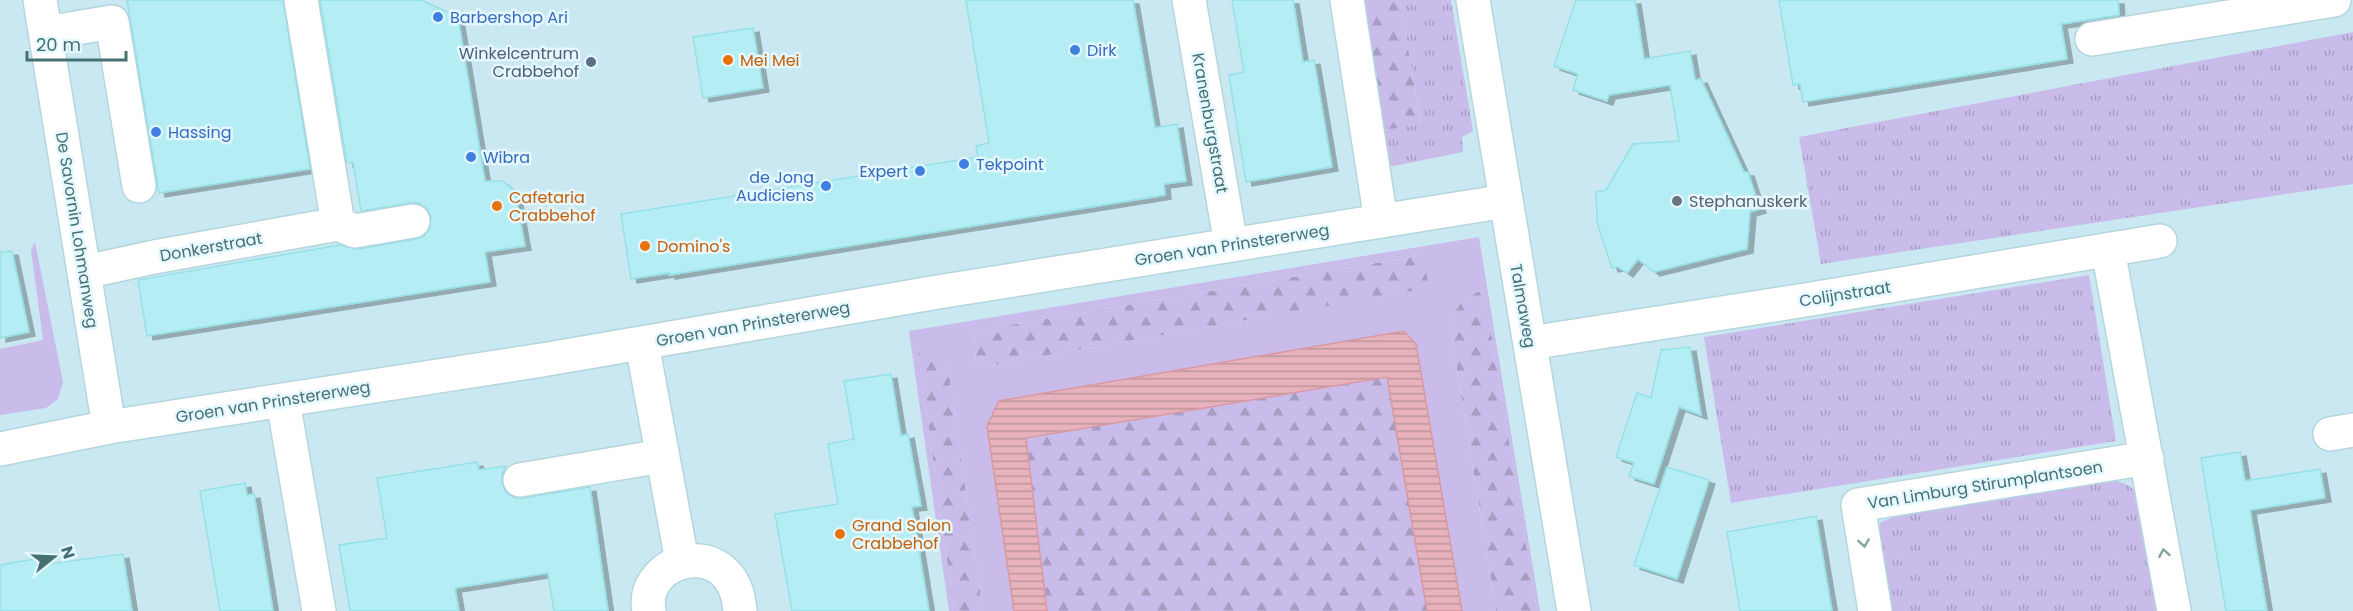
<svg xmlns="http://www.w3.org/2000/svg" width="2353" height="611" font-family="Poppins,sans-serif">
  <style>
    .residential { fill: #cae8f2 }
    .grass { fill: url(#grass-tufts) }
    .forest { fill: url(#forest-firs) }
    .green { fill: #c9bcea; fill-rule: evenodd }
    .water { fill: url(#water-rules); stroke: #d998a2; stroke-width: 1.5 }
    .building { fill: #b4eef4; stroke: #94e1e7; stroke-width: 1.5; filter: url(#shadow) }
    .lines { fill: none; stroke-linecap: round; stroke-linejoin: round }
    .minor-casing { stroke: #b5d6dc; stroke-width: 36 }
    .minor { stroke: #fff; stroke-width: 33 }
    .oneway { stroke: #86a3a4 }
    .shop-dot { fill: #3f7fe0; stroke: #e5f7ff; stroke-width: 2 }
    .food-dot { fill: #e8710a; stroke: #e5f7ff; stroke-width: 2 }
    .service-dot { fill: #5c6f8a; stroke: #e5f7ff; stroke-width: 2 }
    .worship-dot { fill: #6b7280; stroke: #e5f7ff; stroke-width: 2 }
    .labels { text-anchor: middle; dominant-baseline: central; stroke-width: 5; stroke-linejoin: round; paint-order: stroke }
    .shop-label { font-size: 16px; fill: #366cbe; stroke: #e5f7ff; text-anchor: start }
    .service-label { font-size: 16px; fill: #4e5e75; stroke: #e5f7ff; text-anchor: end }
    .food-label { font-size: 16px; fill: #c56008; stroke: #e5f7ff; text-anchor: start }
    .street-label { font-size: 16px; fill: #457173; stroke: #e5f7ff }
    .worship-label { font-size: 16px; fill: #5b616d; stroke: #e5f7ff; text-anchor: start }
  </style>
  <defs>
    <pattern id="grass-tufts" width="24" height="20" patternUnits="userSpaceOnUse" patternTransform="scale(1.5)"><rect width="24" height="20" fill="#c9bcea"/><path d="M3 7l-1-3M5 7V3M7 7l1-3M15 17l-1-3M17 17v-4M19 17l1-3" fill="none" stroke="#a59dc2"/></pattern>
    <pattern id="forest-firs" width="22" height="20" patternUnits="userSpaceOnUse" patternTransform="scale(1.5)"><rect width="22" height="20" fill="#c9bcea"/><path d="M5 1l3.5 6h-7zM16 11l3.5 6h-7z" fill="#a59dc2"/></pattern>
    <pattern id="water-rules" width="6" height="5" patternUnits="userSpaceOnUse" patternTransform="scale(1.5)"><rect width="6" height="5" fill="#e7b2bb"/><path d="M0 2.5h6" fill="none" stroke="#bd959c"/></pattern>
    <filter id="shadow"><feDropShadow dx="6" dy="4" stdDeviation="0" flood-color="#0004"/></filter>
  </defs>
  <rect width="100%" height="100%" fill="#def4fd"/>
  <!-- residential -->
  <rect class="residential" x="0" y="0" width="2353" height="611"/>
  <!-- grass -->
  <g class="grass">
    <polygon points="1400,0 1451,0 1473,131 1462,137 1463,152 1389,167 1382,130 1421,124"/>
    <polygon points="2353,32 2353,184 1821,264 1799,137"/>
    <polygon points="2089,275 2116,441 1731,503 1704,337"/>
    <polygon points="2114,480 2130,486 2139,496 2157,611 1887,611 1875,535 1881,522 1896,516"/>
  </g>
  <!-- forest -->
  <g class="forest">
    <polygon points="1362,0 1400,0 1421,125 1382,130"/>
    <polygon points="1423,255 1430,288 976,368 974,331"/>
    <path d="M1484,289L1537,611H1496L1450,327C1452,307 1466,297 1484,289Z"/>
    <polygon points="938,341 949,374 983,611 954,611 917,345"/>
    <polygon points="1388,377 1427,611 1047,611 1026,438"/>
  </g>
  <!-- green -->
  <g class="green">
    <path d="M1479,237L1540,611H1537L1484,289C1466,297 1452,307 1450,327L1496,611H1462L1416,344L1404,331L987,426L1014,611H983L949,374L938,342L917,345L954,611H949L909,331ZM1423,255L1429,288L976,368L974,331Z"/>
    <polygon points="35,242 63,382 58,399 46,408 0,415 0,349 43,340 31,250"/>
  </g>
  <!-- water -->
  <polygon class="water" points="1404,331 1416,344 1462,611 1427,611 1387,377 1026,438 1047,611 1014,611 987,426 999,401"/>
  <!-- building -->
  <g class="building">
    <polygon points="127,0 283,0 310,169 159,193"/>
    <polygon points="320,0 421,0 458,17 485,181 502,181 515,191 525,246 485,252 490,282 147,336 138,280 340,245 358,249 416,239 424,236 430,228 431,217 427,209 419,203 410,203 361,211 353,162 347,163"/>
    <polygon points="966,0 1133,0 1155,128 1177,124 1186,181 1164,184 1165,195 669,275 669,273 631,279 621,214 978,157 976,146 989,143"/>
    <polygon points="1232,0 1293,0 1303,62 1314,60 1332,167 1246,182 1229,75 1244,72"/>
    <polygon points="1576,0 1635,0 1644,59 1690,51 1695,80 1701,79 1744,172 1748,172 1760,209 1750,212 1747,249 1654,272 1638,259 1627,273 1618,267 1612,268 1597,222 1596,192 1606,190 1633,144 1679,141 1670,85 1609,95 1607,101 1573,90 1578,74 1554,66"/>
    <polygon points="1779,0 2118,0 2119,15 2061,24 2067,59 1803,102 1800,84 1793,85"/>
    <polygon points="753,28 763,88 703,98 693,37"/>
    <polygon points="12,251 29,332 0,338 0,252"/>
    <polygon points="1690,347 1701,415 1679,407 1654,484 1629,476 1634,463 1616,457 1637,393 1651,398 1661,350"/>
    <polygon points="891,374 901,436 908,434 921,506 912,507 929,611 792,611 775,514 838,504 828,444 854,439 844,381"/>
    <polygon points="2240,452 2245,481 2320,469 2325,498 2250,510 2267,611 2226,611 2215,545 2201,458"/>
    <polygon points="477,462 479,470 506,466 502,474 502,484 506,492 514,498 523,498 590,487 608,611 554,611 548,573 455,588 459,611 350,611 339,545 387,538 377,478"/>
    <polygon points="1667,467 1709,480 1677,579 1634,565"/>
    <polygon points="245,483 247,495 254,494 273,611 220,611 200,491"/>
    <polygon points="1816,516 1832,611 1740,611 1727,532"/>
    <polygon points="123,554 132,611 0,611 0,565 40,558 41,565"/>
  </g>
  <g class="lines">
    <defs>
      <g id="minor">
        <polyline points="40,0 109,427"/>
        <polyline points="1189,0 1231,245"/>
        <polyline points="1347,0 1381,221"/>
        <polyline points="1473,0 1574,611"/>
        <polyline points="46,33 112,22 139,186"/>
        <polyline points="2092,39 2334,0"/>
        <polyline points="338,224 355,231 413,221"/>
        <polyline points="2108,250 2174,611"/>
        <polyline points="85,272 154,257 338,224 301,0"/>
        <polyline points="1530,343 1799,301 2160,241"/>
        <polyline points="642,344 682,561"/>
        <polyline points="283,401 319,611"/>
        <polyline points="2330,434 2353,430"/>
        <polyline points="0,449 109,427 542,360 938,292 1506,201"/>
        <polyline points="520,480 662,456"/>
        <path d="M649,611C639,556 735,533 740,611"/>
        <polyline points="1875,611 1858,505 2147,458"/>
      </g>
    </defs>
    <!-- minor casing -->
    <use href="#minor" class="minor-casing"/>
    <!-- minor -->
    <use href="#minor" class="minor"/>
  </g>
  <!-- one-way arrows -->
  <defs><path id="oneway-chevron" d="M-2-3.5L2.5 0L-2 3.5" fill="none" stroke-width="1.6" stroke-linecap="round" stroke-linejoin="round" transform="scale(1.5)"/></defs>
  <g class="oneway">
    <use href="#oneway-chevron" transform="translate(1864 543) rotate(81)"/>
    <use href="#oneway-chevron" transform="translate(2164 553) rotate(-100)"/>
  </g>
  <!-- markers -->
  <g class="shop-dot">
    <circle cx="438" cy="17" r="6"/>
    <circle cx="1075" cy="50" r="6"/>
    <circle cx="156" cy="132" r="6"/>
    <circle cx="471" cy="157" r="6"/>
    <circle cx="964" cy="164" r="6"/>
    <circle cx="920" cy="171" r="6"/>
    <circle cx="826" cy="186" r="6"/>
  </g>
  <g class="food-dot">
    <circle cx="728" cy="60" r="6"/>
    <circle cx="497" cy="206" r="6"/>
    <circle cx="645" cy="246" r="6"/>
    <circle cx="840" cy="534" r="6"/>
  </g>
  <circle class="service-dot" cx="591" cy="62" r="6"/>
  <circle class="worship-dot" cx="1677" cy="201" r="6"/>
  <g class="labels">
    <!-- shop labels -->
    <g class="shop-label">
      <text x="450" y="17">Barbershop Ari</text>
      <text x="1087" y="50">Dirk</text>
      <text x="168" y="132">Hassing</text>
      <text x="483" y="157">Wibra</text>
      <text x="976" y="164">Tekpoint</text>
      <text x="908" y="171" text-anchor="end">Expert</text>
      <text x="814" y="177" text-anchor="end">de Jong<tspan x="814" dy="18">Audiciens</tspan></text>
    </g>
    <!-- service labels -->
    <g class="service-label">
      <text x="579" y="53">Winkelcentrum<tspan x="579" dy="18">Crabbehof</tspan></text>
    </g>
    <!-- food labels -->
    <g class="food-label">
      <text x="740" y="60">Mei Mei</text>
      <text x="509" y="197">Cafetaria<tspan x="509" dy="18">Crabbehof</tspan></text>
      <text x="657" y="246">Domino's</text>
      <text x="852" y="525">Grand Salon<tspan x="852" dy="18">Crabbehof</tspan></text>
    </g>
    <!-- street labels -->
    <g class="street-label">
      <text transform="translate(1210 123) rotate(80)">Kranenburgstraat</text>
      <text transform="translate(77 230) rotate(81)">De Savornin Lohmanweg</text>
      <text transform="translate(1232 245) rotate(-9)">Groen van Prinstererweg</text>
      <text transform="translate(211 247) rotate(-10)">Donkerstraat</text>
      <text transform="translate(1845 294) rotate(-9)">Colijnstraat</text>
      <text transform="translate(1523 306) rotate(80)">Talmaweg</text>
      <text transform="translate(753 324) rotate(-10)">Groen van Prinstererweg</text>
      <text transform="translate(273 402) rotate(-9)">Groen van Prinstererweg</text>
      <text transform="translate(1985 485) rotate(-9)">Van Limburg Stirumplantsoen</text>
    </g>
    <!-- worship labels -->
    <g class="worship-label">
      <text x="1689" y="201">Stephanuskerk</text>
    </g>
  </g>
  <!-- north arrow -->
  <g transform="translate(54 557) rotate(72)" stroke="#e5f7ff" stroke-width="4.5" paint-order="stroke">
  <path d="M0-4.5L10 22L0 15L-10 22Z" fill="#457173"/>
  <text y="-9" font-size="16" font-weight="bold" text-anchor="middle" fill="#457173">N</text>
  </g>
  <!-- scale -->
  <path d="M27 51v9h99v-9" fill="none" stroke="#457173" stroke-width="3"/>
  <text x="36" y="51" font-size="18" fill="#457173" stroke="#e5f7ff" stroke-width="4.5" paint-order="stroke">20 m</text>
</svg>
